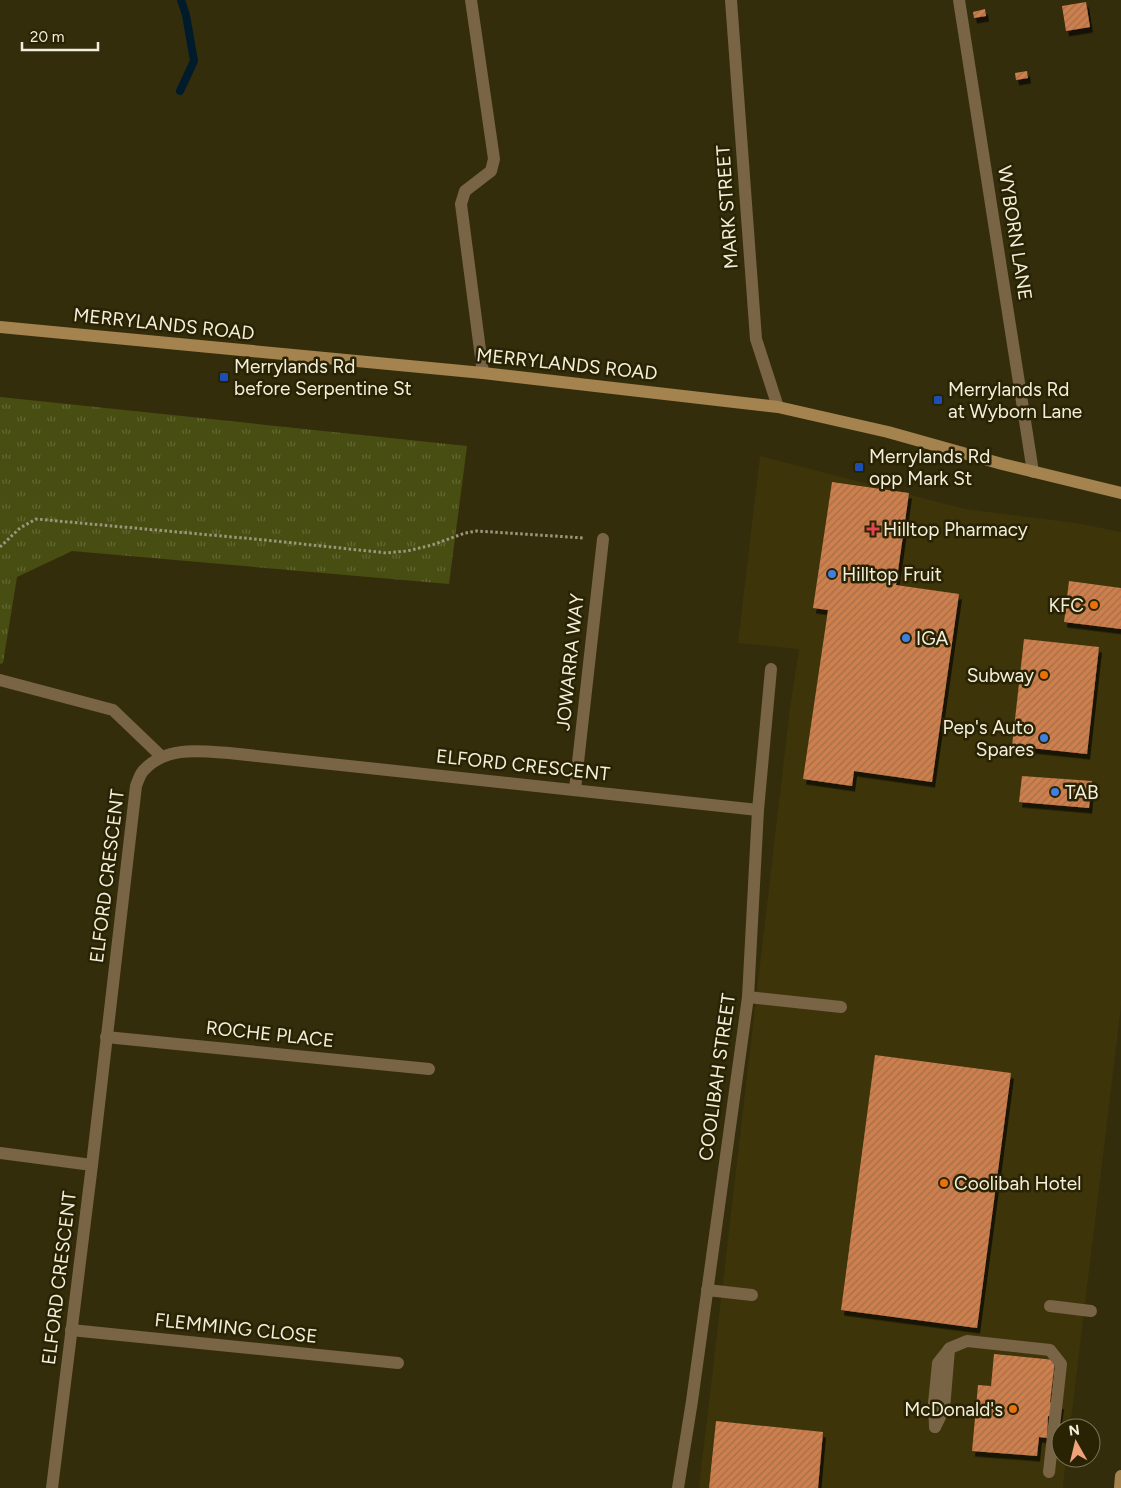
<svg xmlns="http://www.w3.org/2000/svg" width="1121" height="1488" font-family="Figtree,sans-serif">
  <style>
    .built { fill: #3d3409 }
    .park { fill: url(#park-tufts) }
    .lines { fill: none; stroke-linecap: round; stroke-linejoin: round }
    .stream { stroke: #001c2c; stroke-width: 8 }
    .building { fill: url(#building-hatch); filter: url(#shadow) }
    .path { stroke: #9c967d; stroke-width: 3; stroke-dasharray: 2.5 2.5; stroke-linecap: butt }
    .service { stroke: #796445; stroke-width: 12 }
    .minor { stroke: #796445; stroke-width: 12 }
    .secondary { stroke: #a4834f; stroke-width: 12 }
    .transit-dot { fill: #1a4fb4; stroke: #2a2303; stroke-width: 2 }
    .health-dot { fill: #e0444e; stroke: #2a2303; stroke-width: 2 }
    .shop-dot { fill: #3f7fe0; stroke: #2a2303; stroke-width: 2 }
    .food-dot { fill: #e8710a; stroke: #2a2303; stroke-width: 2 }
    .labels { text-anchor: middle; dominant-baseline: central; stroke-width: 5; stroke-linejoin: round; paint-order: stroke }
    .street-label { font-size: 19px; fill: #f3efdd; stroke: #2a2303 }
    .poi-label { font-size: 19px; fill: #f3efdd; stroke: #2a2303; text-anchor: start }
  </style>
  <defs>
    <pattern id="park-tufts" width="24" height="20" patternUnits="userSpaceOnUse" patternTransform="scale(1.25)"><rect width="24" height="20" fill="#484e12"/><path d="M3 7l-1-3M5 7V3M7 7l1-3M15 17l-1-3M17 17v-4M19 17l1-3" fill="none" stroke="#636834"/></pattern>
    <pattern id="building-hatch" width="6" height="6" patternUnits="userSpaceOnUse" patternTransform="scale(1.25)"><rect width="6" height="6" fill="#cd7f4d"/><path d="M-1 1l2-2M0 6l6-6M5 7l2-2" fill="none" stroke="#a56e4a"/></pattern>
    <filter id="shadow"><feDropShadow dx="3" dy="5.5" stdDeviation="0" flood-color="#0009"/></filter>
  </defs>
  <rect width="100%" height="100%" fill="#342d0c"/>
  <!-- built -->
  <polygon class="built" points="760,456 965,509 1076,523 1121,532 1121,1006 1070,1428 1061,1428 1061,1458 1066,1458 1063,1488 699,1488 790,708 799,649 738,643"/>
  <!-- park -->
  <polygon class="park" points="0,397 467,446 449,584 72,551 17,577 3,663 0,664"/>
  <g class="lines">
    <!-- stream -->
    <polyline class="stream" points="180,91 194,61 186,15 181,0"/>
  </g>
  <!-- building -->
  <g class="building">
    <polygon points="1086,2 1090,27 1066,31 1062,6"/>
    <polygon points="985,9 986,16 974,18 973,12"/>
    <polygon points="1027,71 1028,78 1016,80 1015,73"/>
    <polygon points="832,482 909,493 896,585 959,594 932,782 854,771 852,786 803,779 828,610 813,608"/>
    <polygon points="1069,581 1121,588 1121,629 1064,622"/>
    <polygon points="1024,639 1099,647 1087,754 1012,746"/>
    <polygon points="1022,776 1092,781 1089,808 1019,802"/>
    <polygon points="875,1055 1011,1073 977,1328 841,1310"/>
    <polygon points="994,1354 1055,1360 1050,1402 1061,1404 1059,1418 1048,1416 1047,1438 1039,1437 1037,1456 972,1451 978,1385 991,1386"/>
    <polygon points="716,1421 823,1432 818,1488 709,1488"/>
  </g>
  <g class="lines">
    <!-- path -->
    <polyline class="path" points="0,547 20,528 36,519 265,540 387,553 407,551 432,545 465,533 477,531 584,538"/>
    <!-- service -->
    <g class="service">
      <polyline points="959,0 1033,472"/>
      <polyline points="748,997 841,1007"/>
      <polyline points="707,1290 752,1295"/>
      <polyline points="1050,1306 1091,1311"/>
      <polyline points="935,1427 934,1403 938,1363 950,1348 967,1341 1050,1350 1061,1364 1049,1472"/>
      <polyline points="935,1427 944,1409 949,1349"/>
    </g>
    <!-- minor -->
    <g class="minor">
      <polyline points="471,0 494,159 491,171 465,191 461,204 483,373"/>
      <polyline points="731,0 756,339 778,407"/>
      <polyline points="0,680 113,710 161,756"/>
      <polyline points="575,789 603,539"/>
      <polyline points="106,1037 429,1069"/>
      <polyline points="0,1153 92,1165"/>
      <polyline points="71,1330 398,1363"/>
      <path d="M52,1488L92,1165L136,786C138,781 140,773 145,769C167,746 200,751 229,753L758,810"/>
      <polyline points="678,1488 692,1401 748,997 758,810 771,669"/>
    </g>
    <!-- secondary -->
    <g class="secondary">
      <polyline points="0,327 483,373 778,407 888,432 1002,464 1121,493"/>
      <polyline points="1120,1488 1121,1476"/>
    </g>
  </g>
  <!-- markers -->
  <g class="transit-dot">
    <rect x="219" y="372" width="10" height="10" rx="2.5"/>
    <rect x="933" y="395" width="10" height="10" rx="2.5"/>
    <rect x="854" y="462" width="10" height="10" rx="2.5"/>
  </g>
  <path class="health-dot" d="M870.5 521.5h5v5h5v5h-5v5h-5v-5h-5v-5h5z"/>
  <g class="shop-dot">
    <circle cx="832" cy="574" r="5"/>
    <circle cx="906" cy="638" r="5"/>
    <circle cx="1044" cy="738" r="5"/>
    <circle cx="1055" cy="792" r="5"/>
  </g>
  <g class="food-dot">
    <circle cx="1094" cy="605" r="5"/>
    <circle cx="1044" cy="675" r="5"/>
    <circle cx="944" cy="1183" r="5"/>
    <circle cx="1013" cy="1409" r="5"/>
  </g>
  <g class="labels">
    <!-- street labels -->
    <g class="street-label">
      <text transform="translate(727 207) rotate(-94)">MARK STREET</text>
      <text transform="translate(1015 233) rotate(81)">WYBORN LANE</text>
      <text transform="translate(164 324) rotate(6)">MERRYLANDS ROAD</text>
      <text transform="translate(567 364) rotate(6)">MERRYLANDS ROAD</text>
      <text transform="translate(570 662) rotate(-84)">JOWARRA WAY</text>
      <text transform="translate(523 765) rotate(6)">ELFORD CRESCENT</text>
      <text transform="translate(107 876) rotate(-83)">ELFORD CRESCENT</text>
      <text transform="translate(270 1034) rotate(6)">ROCHE PLACE</text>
      <text transform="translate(717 1077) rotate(-82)">COOLIBAH STREET</text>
      <text transform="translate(59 1278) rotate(-83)">ELFORD CRESCENT</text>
      <text transform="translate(236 1328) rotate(6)">FLEMMING CLOSE</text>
    </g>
    <!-- poi labels -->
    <g class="poi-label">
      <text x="234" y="366">Merrylands Rd<tspan x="234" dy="22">before Serpentine St</tspan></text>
      <text x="948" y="389">Merrylands Rd<tspan x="948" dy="22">at Wyborn Lane</tspan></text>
      <text x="869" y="456">Merrylands Rd<tspan x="869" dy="22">opp Mark St</tspan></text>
      <text x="883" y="529">Hilltop Pharmacy</text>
      <text x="842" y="574">Hilltop Fruit</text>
      <text x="1084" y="605" text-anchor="end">KFC</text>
      <text x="916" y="638">IGA</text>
      <text x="1034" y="675" text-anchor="end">Subway</text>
      <text x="1034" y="727" text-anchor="end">Pep's Auto<tspan x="1034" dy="22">Spares</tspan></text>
      <text x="1065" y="792">TAB</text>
      <text x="954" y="1183">Coolibah Hotel</text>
      <text x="1003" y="1409" text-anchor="end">McDonald's</text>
    </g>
  </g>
  <!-- north arrow -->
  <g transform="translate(1076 1443) rotate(352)"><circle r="24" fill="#2a2303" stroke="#7a755a"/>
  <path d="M0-4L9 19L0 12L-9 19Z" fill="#f0a278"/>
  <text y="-8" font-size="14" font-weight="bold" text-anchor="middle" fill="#f3efdd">N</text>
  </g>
  <!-- scale -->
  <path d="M22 42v8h76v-8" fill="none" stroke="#f3efdd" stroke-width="2.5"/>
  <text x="30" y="42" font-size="15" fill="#f3efdd" stroke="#2a2303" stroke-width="4" paint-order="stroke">20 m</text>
</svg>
